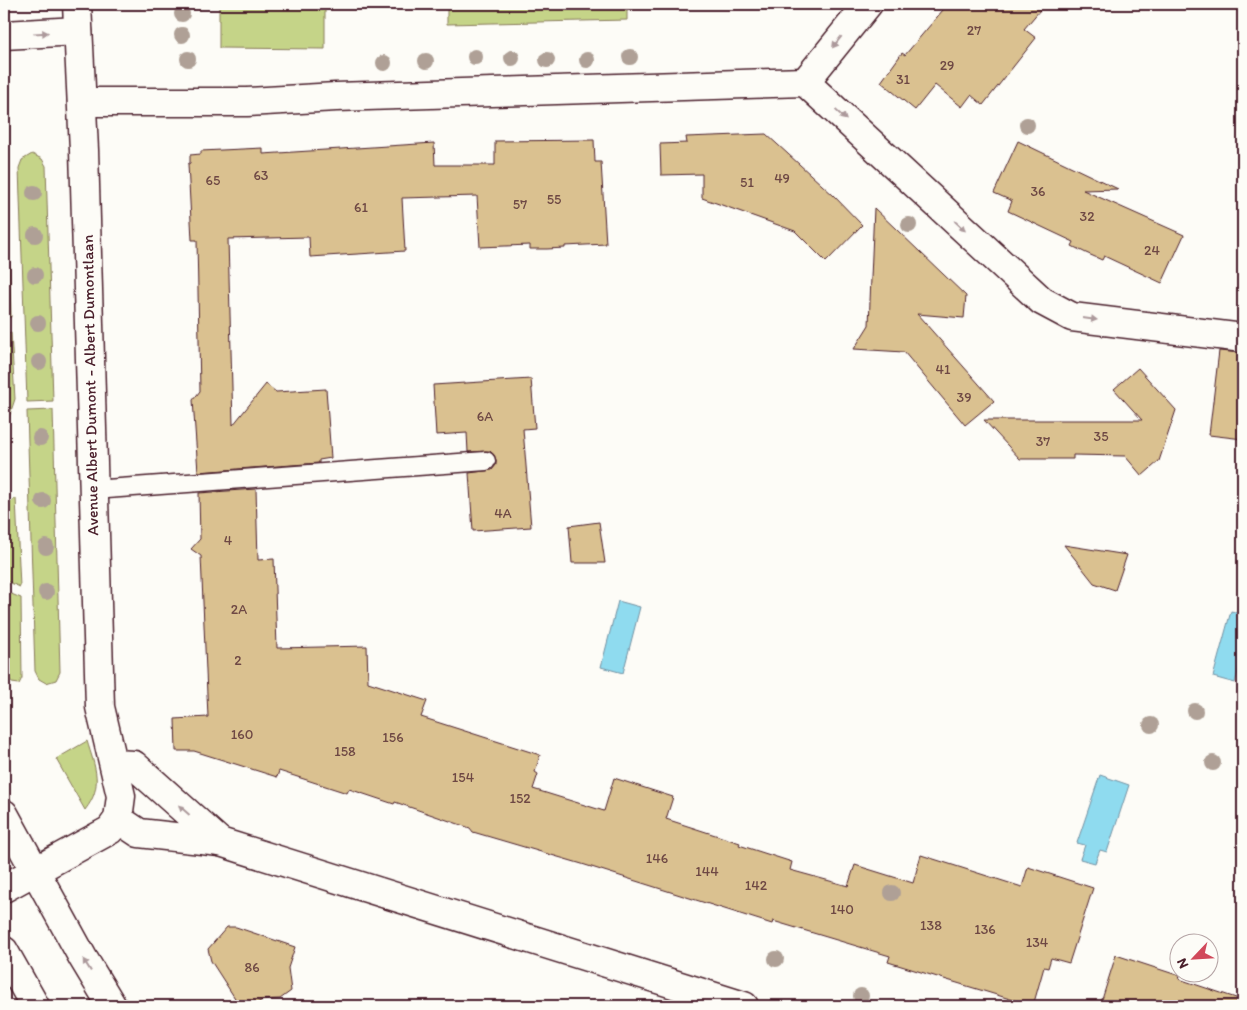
<svg xmlns="http://www.w3.org/2000/svg" width="1247" height="1010" font-family="Itim,sans-serif">
  <style>
    .green { fill: #c5d488; stroke: #887a5a }
    .water { fill: #8fdbef; stroke: #7390a1 }
    .building { fill: #dac190; stroke: #4a1f2b }
    .lines { fill: none; stroke-linecap: round; stroke-linejoin: round }
    .service-casing { stroke: #4a1f2b; stroke-width: 21 }
    .minor-casing { stroke: #4a1f2b; stroke-width: 31 }
    .secondary-casing { stroke: #4a1f2b; stroke-width: 31 }
    .service { stroke: #fdfcf7; stroke-width: 18 }
    .minor { stroke: #fdfcf7; stroke-width: 28 }
    .secondary { stroke: #fdfcf7; stroke-width: 28 }
    .tree { fill: #afa096 }
    .oneway { fill: #ac999b }
    .labels { text-anchor: middle; dominant-baseline: central; stroke-width: 4; stroke-linejoin: round; paint-order: stroke }
    .number-label { font-size: 14px; fill: #6e4844 }
    .street-label { font-size: 16px; fill: #4a1f2b; stroke: #fdfcf7 }
  </style>
  <rect width="100%" height="100%" fill="#fdfcf7"/>
  <filter id="ink" filterUnits="userSpaceOnUse"><feTurbulence type="fractalNoise" baseFrequency=".02" numOctaves="2"/><feDisplacementMap in="SourceGraphic" scale="10" xChannelSelector="R" yChannelSelector="G"/><feConvolveMatrix kernelMatrix="1 2 1 2 8 2 1 2 1" color-interpolation-filters="sRGB"/></filter>
  <g filter="url(#ink)">
    <!-- green -->
    <g class="green">
      <polygon points="219,4 325,4 325,49 219,48"/>
      <polygon points="447,4 627,4 627,20 447,24"/>
      <polygon points="4,73 11,317 4,317"/>
      <polygon points="32,154 42,159 46,166 53,401 27,402 19,168 22,160"/>
      <polygon points="11,333 15,399 4,432 4,334"/>
      <polygon points="53,410 60,672 56,680 46,683 39,679 35,671 27,411"/>
      <polygon points="16,498 20,587 4,580 4,507"/>
      <polygon points="4,591 21,598 22,678 19,684 12,683 4,670"/>
      <path d="M87,741C95,767 104,786 85,810L56,759Z"/>
    </g>
    <!-- water -->
    <g class="water">
      <polygon points="618,601 640,607 623,673 601,667"/>
      <polygon points="1231,611 1243,614 1243,653 1235,683 1213,677"/>
      <polygon points="1100,775 1129,785 1107,852 1100,850 1095,863 1080,859 1085,845 1077,843"/>
    </g>
    <!-- building -->
    <g class="building">
      <polygon points="948,4 1045,4 1024,29 1036,38 983,105 971,95 962,107 935,85 915,110 881,82 902,53 905,55"/>
      <polygon points="766,134 833,195 862,225 826,262 795,231 702,198 702,174 661,175 660,144 687,143 686,137"/>
      <polygon points="594,140 595,162 601,162 606,244 565,246 565,248 547,249 530,249 530,245 480,247 477,196 402,198 405,251 310,257 309,237 228,239 233,425 266,384 276,392 326,389 331,458 319,460 319,463 198,472 193,400 200,391 197,240 192,240 188,164 190,163 190,155 201,154 201,151 263,148 263,154 434,143 435,165 495,165 495,141"/>
      <polygon points="1018,141 1118,189 1083,190 1184,235 1162,283 1104,256 1102,260 1086,253 1072,246 1074,242 1008,211 1012,201 994,193"/>
      <polygon points="874,208 966,296 964,318 917,314 994,401 965,425 904,352 854,349 869,325"/>
      <polygon points="1219,351 1243,353 1243,439 1209,435"/>
      <polygon points="1138,368 1176,410 1159,461 1142,476 1125,456 1073,455 1073,459 1020,459 984,420 1142,420 1114,389"/>
      <polygon points="531,379 535,428 523,429 531,527 473,531 469,473 492,470 496,465 496,460 494,455 490,451 468,452 467,433 436,435 433,385"/>
      <polygon points="256,489 258,560 274,559 277,648 367,646 368,682 427,701 421,717 540,755 535,772 538,774 533,789 604,811 614,778 651,790 673,797 666,819 740,843 739,845 792,862 790,870 848,886 855,865 913,883 921,855 1022,887 1028,867 1093,888 1069,963 1051,958 1048,968 1044,967 1033,1006 888,962 890,956 773,921 772,924 582,864 473,832 470,828 395,802 394,804 349,789 347,793 279,771 277,777 194,751 176,751 175,719 208,717 201,556 191,549 200,539 199,493"/>
      <polygon points="599,522 605,563 572,563 569,526"/>
      <polygon points="1064,545 1127,555 1115,590 1094,583"/>
      <polygon points="227,927 236,927 295,947 288,968 291,991 280,999 262,1000 253,1006 240,1006 211,961 208,949"/>
      <polygon points="1116,955 1180,976 1179,979 1242,1000 1241,1006 1100,1006"/>
    </g>
    <g class="lines">
      <defs>
        <polyline id="service" points="93,490 486,461"/>
        <g id="minor">
          <polyline points="4,35 78,31"/>
          <polyline points="805,82 868,4"/>
          <polyline points="82,102 247,102 336,97 805,82 1042,301 1072,317 1243,338"/>
          <polyline points="114,764 134,765 220,842"/>
          <polyline points="118,819 139,833 220,842 744,1006"/>
          <polyline points="4,888 110,830 118,819 121,796 100,707 84,150 77,4"/>
        </g>
        <g id="secondary">
          <polyline points="4,814 83,958 112,1006"/>
          <polyline points="4,951 35,1006"/>
        </g>
      </defs>
      <!-- service casing -->
      <use href="#service" class="service-casing"/>
      <!-- minor casing -->
      <use href="#minor" class="minor-casing"/>
      <!-- secondary casing -->
      <use href="#secondary" class="secondary-casing"/>
      <!-- service -->
      <use href="#service" class="service"/>
      <!-- minor -->
      <use href="#minor" class="minor"/>
      <!-- secondary -->
      <use href="#secondary" class="secondary"/>
    </g>
    <!-- trees -->
    <g class="tree">
      <circle cx="182" cy="14" r="8"/>
      <circle cx="182" cy="35" r="8"/>
      <circle cx="475" cy="57" r="8"/>
      <circle cx="630" cy="57" r="8"/>
      <circle cx="512" cy="58" r="8"/>
      <circle cx="188" cy="59" r="8"/>
      <circle cx="547" cy="60" r="8"/>
      <circle cx="587" cy="60" r="8"/>
      <circle cx="426" cy="61" r="8"/>
      <circle cx="384" cy="63" r="8"/>
      <circle cx="1027" cy="125" r="8"/>
      <circle cx="34" cy="193" r="8"/>
      <circle cx="909" cy="225" r="8"/>
      <circle cx="35" cy="235" r="8"/>
      <circle cx="35" cy="275" r="8"/>
      <circle cx="38" cy="323" r="8"/>
      <circle cx="39" cy="362" r="8"/>
      <circle cx="40" cy="438" r="8"/>
      <circle cx="43" cy="501" r="8"/>
      <circle cx="46" cy="547" r="8"/>
      <circle cx="46" cy="592" r="8"/>
      <circle cx="1195" cy="711" r="8"/>
      <circle cx="1151" cy="725" r="8"/>
      <circle cx="1213" cy="763" r="8"/>
      <circle cx="892" cy="893" r="8"/>
      <circle cx="776" cy="959" r="8"/>
      <circle cx="861" cy="996" r="8"/>
    </g>
    <!-- one-way arrows -->
    <defs><path id="oneway-solid" d="M-6-.8H1V-3.2L6.5 0L1 3.2V.8H-6Z" transform="scale(1.25)"/></defs>
    <g class="oneway">
      <use href="#oneway-solid" transform="translate(41 33) rotate(-3)"/>
      <use href="#oneway-solid" transform="translate(837 42) rotate(128)"/>
      <use href="#oneway-solid" transform="translate(841 115) rotate(43)"/>
      <use href="#oneway-solid" transform="translate(960 226) rotate(43)"/>
      <use href="#oneway-solid" transform="translate(1090 319) rotate(7)"/>
      <use href="#oneway-solid" transform="translate(184 810) rotate(-138)"/>
      <use href="#oneway-solid" transform="translate(87 965) rotate(-122)"/>
    </g>
  </g>
  <g class="labels">
    <!-- number labels -->
    <g class="number-label">
      <text x="974" y="30">27</text>
      <text x="947" y="65">29</text>
      <text x="903" y="79">31</text>
      <text x="261" y="175">63</text>
      <text x="782" y="178">49</text>
      <text x="213" y="180">65</text>
      <text x="747" y="182">51</text>
      <text x="1038" y="191">36</text>
      <text x="554" y="199">55</text>
      <text x="520" y="204">57</text>
      <text x="361" y="207">61</text>
      <text x="1087" y="216">32</text>
      <text x="1152" y="250">24</text>
      <text x="943" y="369">41</text>
      <text x="964" y="397">39</text>
      <text x="485" y="416">6A</text>
      <text x="1101" y="436">35</text>
      <text x="1043" y="441">37</text>
      <text x="503" y="513">4A</text>
      <text x="228" y="540">4</text>
      <text x="239" y="609">2A</text>
      <text x="238" y="660">2</text>
      <text x="242" y="734">160</text>
      <text x="393" y="737">156</text>
      <text x="345" y="751">158</text>
      <text x="463" y="777">154</text>
      <text x="520" y="798">152</text>
      <text x="657" y="858">146</text>
      <text x="707" y="871">144</text>
      <text x="756" y="885">142</text>
      <text x="842" y="909">140</text>
      <text x="931" y="925">138</text>
      <text x="985" y="929">136</text>
      <text x="1037" y="942">134</text>
      <text x="252" y="967">86</text>
    </g>
    <!-- street labels -->
    <g class="street-label">
      <text transform="translate(90 385) rotate(-91)">Avenue Albert Dumont - Albert Dumontlaan</text>
    </g>
  </g>
  <!-- margin -->
  <rect width="1247" height="1010" fill="none" stroke="#fdfcf7" stroke-width="20"/>
  <rect x="10" y="10" width="1227" height="990" fill="none" stroke="#4a1f2b" stroke-width="2" filter="url(#ink)"/>
  <!-- north arrow -->
  <g transform="translate(1194 958) rotate(245)"><circle r="24" fill="#fdfcf7" stroke="#b5a4a5"/>
  <path d="M0-4L9 19L0 12L-9 19Z" fill="#d1495b"/>
  <text y="-8" font-size="14" font-weight="bold" text-anchor="middle" fill="#4a1f2b">N</text>
  </g>
</svg>
